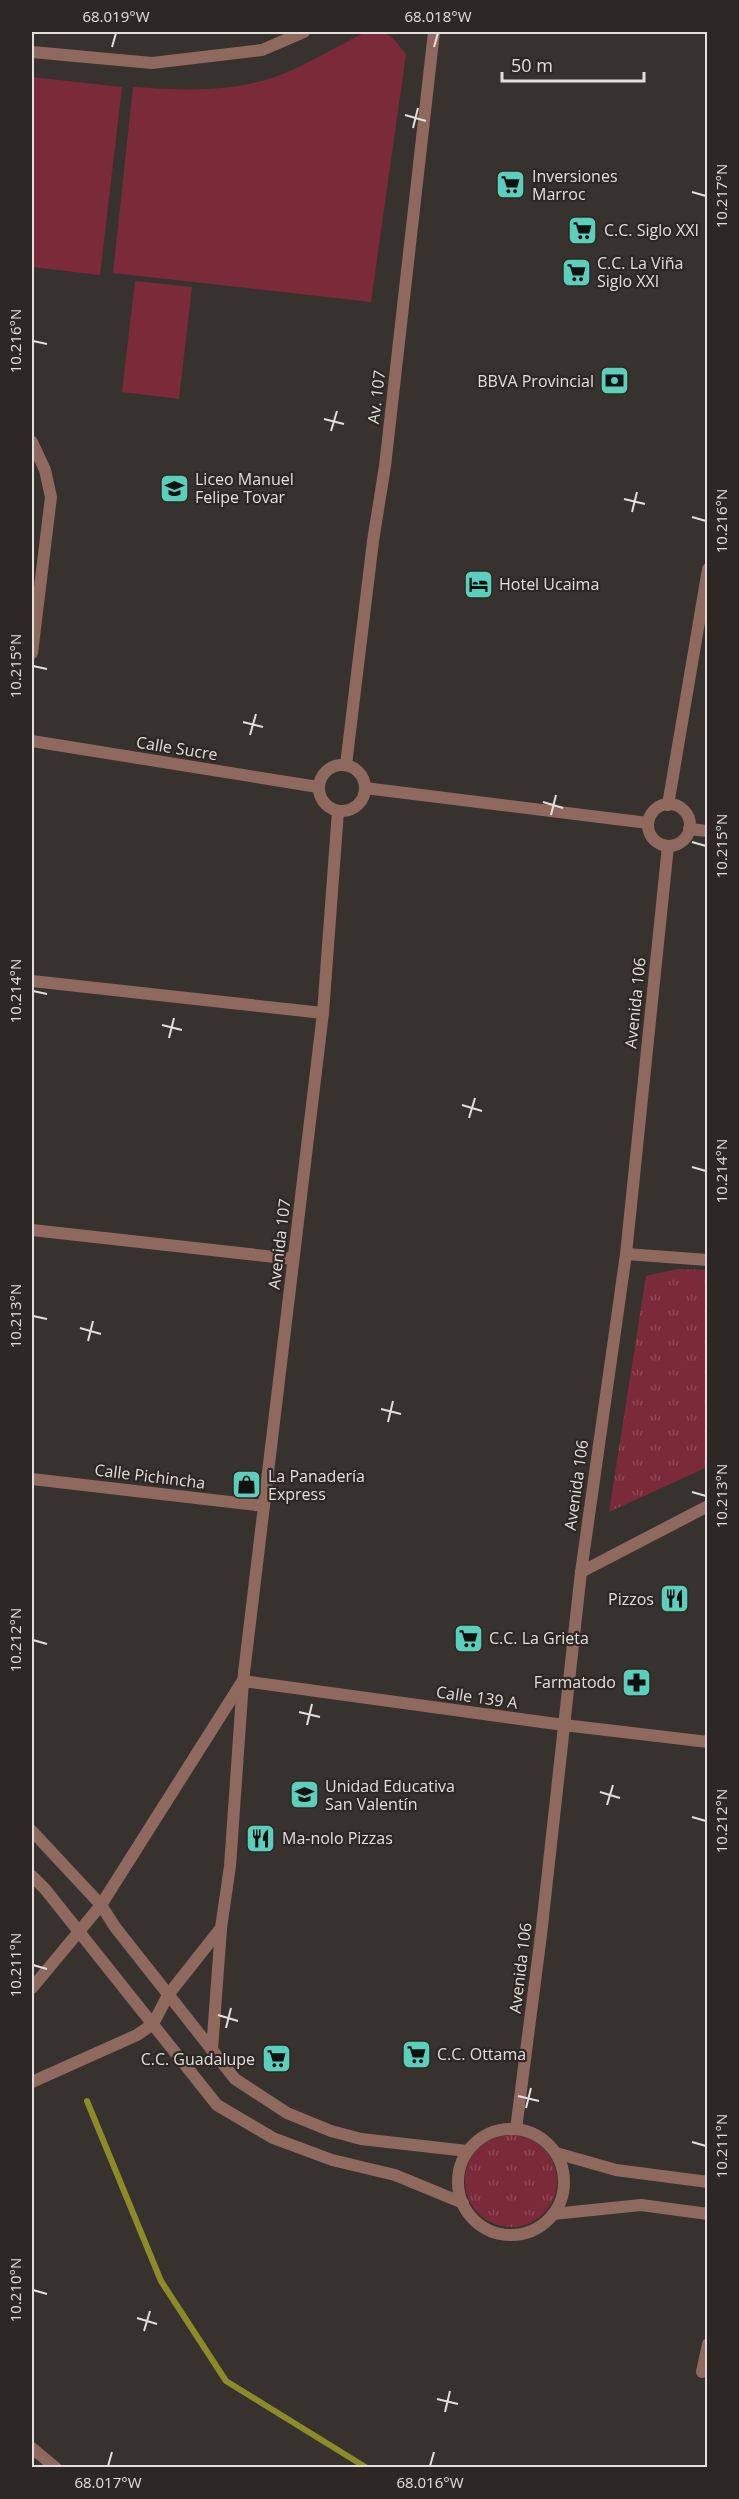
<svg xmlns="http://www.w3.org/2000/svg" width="739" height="2499" font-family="'Open Sans',sans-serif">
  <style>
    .grass { fill: url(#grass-tufts) }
    .garden { fill: #7b2a3a }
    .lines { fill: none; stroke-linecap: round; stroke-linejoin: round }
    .stream { stroke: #8c8b28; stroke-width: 6 }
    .minor { stroke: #90695e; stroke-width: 12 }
    .tertiary { stroke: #90695e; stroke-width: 12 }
    .ticks { fill: none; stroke: #e3dfdd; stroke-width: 2 }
    .labels { text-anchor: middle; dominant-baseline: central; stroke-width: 4.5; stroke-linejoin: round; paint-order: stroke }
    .poi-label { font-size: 16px; fill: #e3dfdd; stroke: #2d2824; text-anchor: start }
    .street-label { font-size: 16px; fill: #e3dfdd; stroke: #2d2824 }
    .neatline { fill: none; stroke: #e3dfdd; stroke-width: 2 }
    .ticks-label { font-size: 15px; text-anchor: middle; fill: #e3dfdd }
  </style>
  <defs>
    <pattern id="grass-tufts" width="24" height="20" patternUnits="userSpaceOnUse" patternTransform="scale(1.5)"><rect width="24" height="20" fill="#7b2a3a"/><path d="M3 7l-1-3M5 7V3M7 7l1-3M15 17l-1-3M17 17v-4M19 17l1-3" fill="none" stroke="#8e4856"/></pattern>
  </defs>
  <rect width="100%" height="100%" fill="#37322e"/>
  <!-- grass -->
  <g class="grass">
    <polygon points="678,1269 707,1270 707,1467 609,1512 646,1276"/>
    <circle cx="511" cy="2181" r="46"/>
  </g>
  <!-- garden -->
  <g class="garden">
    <path d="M366,32C390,31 392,36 406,54L371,302L113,273L133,87C180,90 230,93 275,77C306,66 336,46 366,32Z"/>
    <polygon points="32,77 122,87 100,275 32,267"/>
    <polygon points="135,281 192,287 179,399 122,392"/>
  </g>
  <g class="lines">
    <!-- stream -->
    <polyline class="stream" points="87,2101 161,2281 226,2381 367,2468"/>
    <!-- minor -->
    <g class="minor">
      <polyline points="32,52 152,63 262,50 304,32"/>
      <polyline points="32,653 51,497 45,470 32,442"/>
      <polyline points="32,741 318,787"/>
      <circle cx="342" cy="788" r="23"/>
      <polyline points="346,765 373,541 385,466 434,32"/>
      <polyline points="365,788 648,823"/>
      <circle cx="669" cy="825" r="21"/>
      <polyline points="668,805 708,569"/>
      <polyline points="689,829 708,831"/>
      <polyline points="32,981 323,1013"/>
      <polyline points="32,1230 293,1259"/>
      <polyline points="626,1254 708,1260"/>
      <polyline points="32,1479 264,1506"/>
      <polyline points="581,1572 708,1506"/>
      <polyline points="243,1681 564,1725 708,1742"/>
      <polyline points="32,1988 101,1905 242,1682"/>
      <polyline points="212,2050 221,1929"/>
      <polyline points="32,2082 137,2035 153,2024 168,1995 221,1928 230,1866 243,1681 323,1013 338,811"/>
      <polyline points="516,2129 541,1935 581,1572 626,1254 668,846"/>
      <polyline points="702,2372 708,2344"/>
      <polyline points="32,2448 56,2468"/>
    </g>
    <!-- tertiary -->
    <g class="tertiary">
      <polyline points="32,1831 101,1905 115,1927 235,2079 287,2113 331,2131 361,2139 467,2151"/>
      <polyline points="32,1876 45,1889 217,2105 273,2138 332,2160 395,2175 463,2203"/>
      <circle cx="511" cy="2182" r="53"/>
      <polyline points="556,2153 616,2170 708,2182"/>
      <polyline points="553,2214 641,2205 708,2214"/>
    </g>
  </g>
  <!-- ticks -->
  <path class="ticks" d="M112,47L116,33M434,47L438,33M405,115L426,121M413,128L418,108M692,192L706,196M33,341L47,344M324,419L344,424M331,431L337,411M624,499L645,504M632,512L637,492M692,517L706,521M33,666L47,669M243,722L263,727M250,735L256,714M543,802L563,808M551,815L556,795M692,842L706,846M33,991L47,994M162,1025L182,1030M169,1038L174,1018M462,1105L482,1111M469,1118L475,1098M692,1167L706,1171M33,1316L47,1319M80,1328L101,1334M88,1341L93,1321M381,1409L401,1414M388,1422L393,1401M692,1492L706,1496M33,1640L47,1644M299,1712L320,1717M307,1725L312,1704M600,1792L620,1798M607,1805L613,1785M692,1817L706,1821M33,1965L47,1969M218,2015L238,2021M226,2028L231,2008M518,2096L539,2101M526,2108L531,2088M692,2142L706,2146M33,2290L47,2294M137,2318L157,2324M144,2331L150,2311M437,2399L458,2404M445,2412L450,2391M108,2466L112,2452M430,2466L434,2452"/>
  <!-- icons -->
  <defs>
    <symbol id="supermarket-square" viewBox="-11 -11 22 22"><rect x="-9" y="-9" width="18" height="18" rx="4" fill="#5bcebc" stroke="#2d2824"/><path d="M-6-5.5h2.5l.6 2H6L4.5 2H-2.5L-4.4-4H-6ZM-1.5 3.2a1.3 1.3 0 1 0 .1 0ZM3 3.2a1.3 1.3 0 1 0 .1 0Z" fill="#111"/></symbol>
    <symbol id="bank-square" viewBox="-11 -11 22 22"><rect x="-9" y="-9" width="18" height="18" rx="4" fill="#5bcebc" stroke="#2d2824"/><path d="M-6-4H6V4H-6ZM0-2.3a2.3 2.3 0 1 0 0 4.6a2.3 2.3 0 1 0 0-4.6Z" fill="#111"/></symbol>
    <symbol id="school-square" viewBox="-11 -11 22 22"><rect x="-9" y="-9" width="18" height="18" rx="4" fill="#5bcebc" stroke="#2d2824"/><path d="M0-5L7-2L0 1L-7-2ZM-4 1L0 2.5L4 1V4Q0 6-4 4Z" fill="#111"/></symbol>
    <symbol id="hotel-square" viewBox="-11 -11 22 22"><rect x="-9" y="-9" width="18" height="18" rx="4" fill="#5bcebc" stroke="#2d2824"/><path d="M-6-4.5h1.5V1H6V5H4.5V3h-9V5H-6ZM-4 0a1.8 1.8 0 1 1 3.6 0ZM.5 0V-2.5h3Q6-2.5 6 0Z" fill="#111"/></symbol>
    <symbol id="shop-square" viewBox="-11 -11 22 22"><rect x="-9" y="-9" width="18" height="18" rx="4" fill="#5bcebc" stroke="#2d2824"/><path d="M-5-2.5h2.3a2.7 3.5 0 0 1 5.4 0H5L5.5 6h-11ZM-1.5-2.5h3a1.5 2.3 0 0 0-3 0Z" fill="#111"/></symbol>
    <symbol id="restaurant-square" viewBox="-11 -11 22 22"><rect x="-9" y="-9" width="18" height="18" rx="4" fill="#5bcebc" stroke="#2d2824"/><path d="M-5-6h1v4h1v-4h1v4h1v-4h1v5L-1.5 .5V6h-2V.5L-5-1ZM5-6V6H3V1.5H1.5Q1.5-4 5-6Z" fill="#111"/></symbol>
    <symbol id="pharmacy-square" viewBox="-11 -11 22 22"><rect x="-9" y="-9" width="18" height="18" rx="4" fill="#5bcebc" stroke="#2d2824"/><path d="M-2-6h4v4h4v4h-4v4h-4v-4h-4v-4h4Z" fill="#111"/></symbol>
  </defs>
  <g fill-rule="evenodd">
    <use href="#supermarket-square" x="494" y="168" width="33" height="33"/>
    <use href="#supermarket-square" x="566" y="214" width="33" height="33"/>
    <use href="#supermarket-square" x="560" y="256" width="33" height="33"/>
    <use href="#bank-square" x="598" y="364" width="33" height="33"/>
    <use href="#school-square" x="158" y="472" width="33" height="33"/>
    <use href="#hotel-square" x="462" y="568" width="33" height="33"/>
    <use href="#shop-square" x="230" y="1468" width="33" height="33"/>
    <use href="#restaurant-square" x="658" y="1582" width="33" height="33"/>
    <use href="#supermarket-square" x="452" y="1622" width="33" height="33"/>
    <use href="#pharmacy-square" x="620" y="1666" width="33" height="33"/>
    <use href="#school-square" x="288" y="1778" width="33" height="33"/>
    <use href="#restaurant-square" x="244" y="1822" width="33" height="33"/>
    <use href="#supermarket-square" x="400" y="2038" width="33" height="33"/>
    <use href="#supermarket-square" x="260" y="2042" width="33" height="33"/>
  </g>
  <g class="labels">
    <!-- poi labels -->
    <g class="poi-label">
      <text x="532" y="176">Inversiones<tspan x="532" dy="18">Marroc</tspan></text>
      <text x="604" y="230">C.C. Siglo XXI</text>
      <text x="597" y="263">C.C. La Viña<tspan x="597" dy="18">Siglo XXI</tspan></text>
      <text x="594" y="381" text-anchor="end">BBVA Provincial</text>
      <text x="195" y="479">Liceo Manuel<tspan x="195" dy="18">Felipe Tovar</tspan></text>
      <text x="499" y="584">Hotel Ucaima</text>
      <text x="268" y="1476">La Panadería<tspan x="268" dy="18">Express</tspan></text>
      <text x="654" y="1599" text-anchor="end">Pizzos</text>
      <text x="489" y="1638">C.C. La Grieta</text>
      <text x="616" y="1682" text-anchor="end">Farmatodo</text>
      <text x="325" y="1786">Unidad Educativa<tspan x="325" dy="18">San Valentín</tspan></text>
      <text x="282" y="1838">Ma-nolo Pizzas</text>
      <text x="437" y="2054">C.C. Ottama</text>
      <text x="255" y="2059" text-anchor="end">C.C. Guadalupe</text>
    </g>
    <!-- street labels -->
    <g class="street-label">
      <text transform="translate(376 397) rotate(-83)">Av. 107</text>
      <text transform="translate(177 748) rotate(9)">Calle Sucre</text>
      <text transform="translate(635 1003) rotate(-84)">Avenida 106</text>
      <text transform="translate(279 1244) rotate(-83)">Avenida 107</text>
      <text transform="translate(150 1476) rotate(7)">Calle Pichincha</text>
      <text transform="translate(576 1485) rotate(-82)">Avenida 106</text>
      <text transform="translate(477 1697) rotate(8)">Calle 139 A</text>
      <text transform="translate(520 1968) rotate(-83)">Avenida 106</text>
    </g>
  </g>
  <!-- border -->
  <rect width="739" height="2499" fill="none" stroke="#2d2824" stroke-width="66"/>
  <!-- scale -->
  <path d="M502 72v9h142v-9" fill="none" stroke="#e3dfdd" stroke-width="3"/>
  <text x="511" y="72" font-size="18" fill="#e3dfdd" stroke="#2d2824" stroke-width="4.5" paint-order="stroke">50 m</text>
  <rect x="33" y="33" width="673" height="2433" class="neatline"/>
  <g class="ticks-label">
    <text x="116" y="22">68.019°W</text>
    <text x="438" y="22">68.018°W</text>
    <text transform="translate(722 196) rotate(-90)" y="5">10.217°N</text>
    <text transform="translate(16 341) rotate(-90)" y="5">10.216°N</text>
    <text transform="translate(722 521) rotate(-90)" y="5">10.216°N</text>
    <text transform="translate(16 666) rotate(-90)" y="5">10.215°N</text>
    <text transform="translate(722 846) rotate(-90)" y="5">10.215°N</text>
    <text transform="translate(16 991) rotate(-90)" y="5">10.214°N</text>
    <text transform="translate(722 1171) rotate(-90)" y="5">10.214°N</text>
    <text transform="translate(16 1316) rotate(-90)" y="5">10.213°N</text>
    <text transform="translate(722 1496) rotate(-90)" y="5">10.213°N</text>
    <text transform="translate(16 1640) rotate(-90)" y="5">10.212°N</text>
    <text transform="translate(722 1821) rotate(-90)" y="5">10.212°N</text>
    <text transform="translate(16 1965) rotate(-90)" y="5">10.211°N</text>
    <text transform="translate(722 2146) rotate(-90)" y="5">10.211°N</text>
    <text transform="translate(16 2290) rotate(-90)" y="5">10.210°N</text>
    <text x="108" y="2488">68.017°W</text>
    <text x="430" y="2488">68.016°W</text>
  </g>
</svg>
